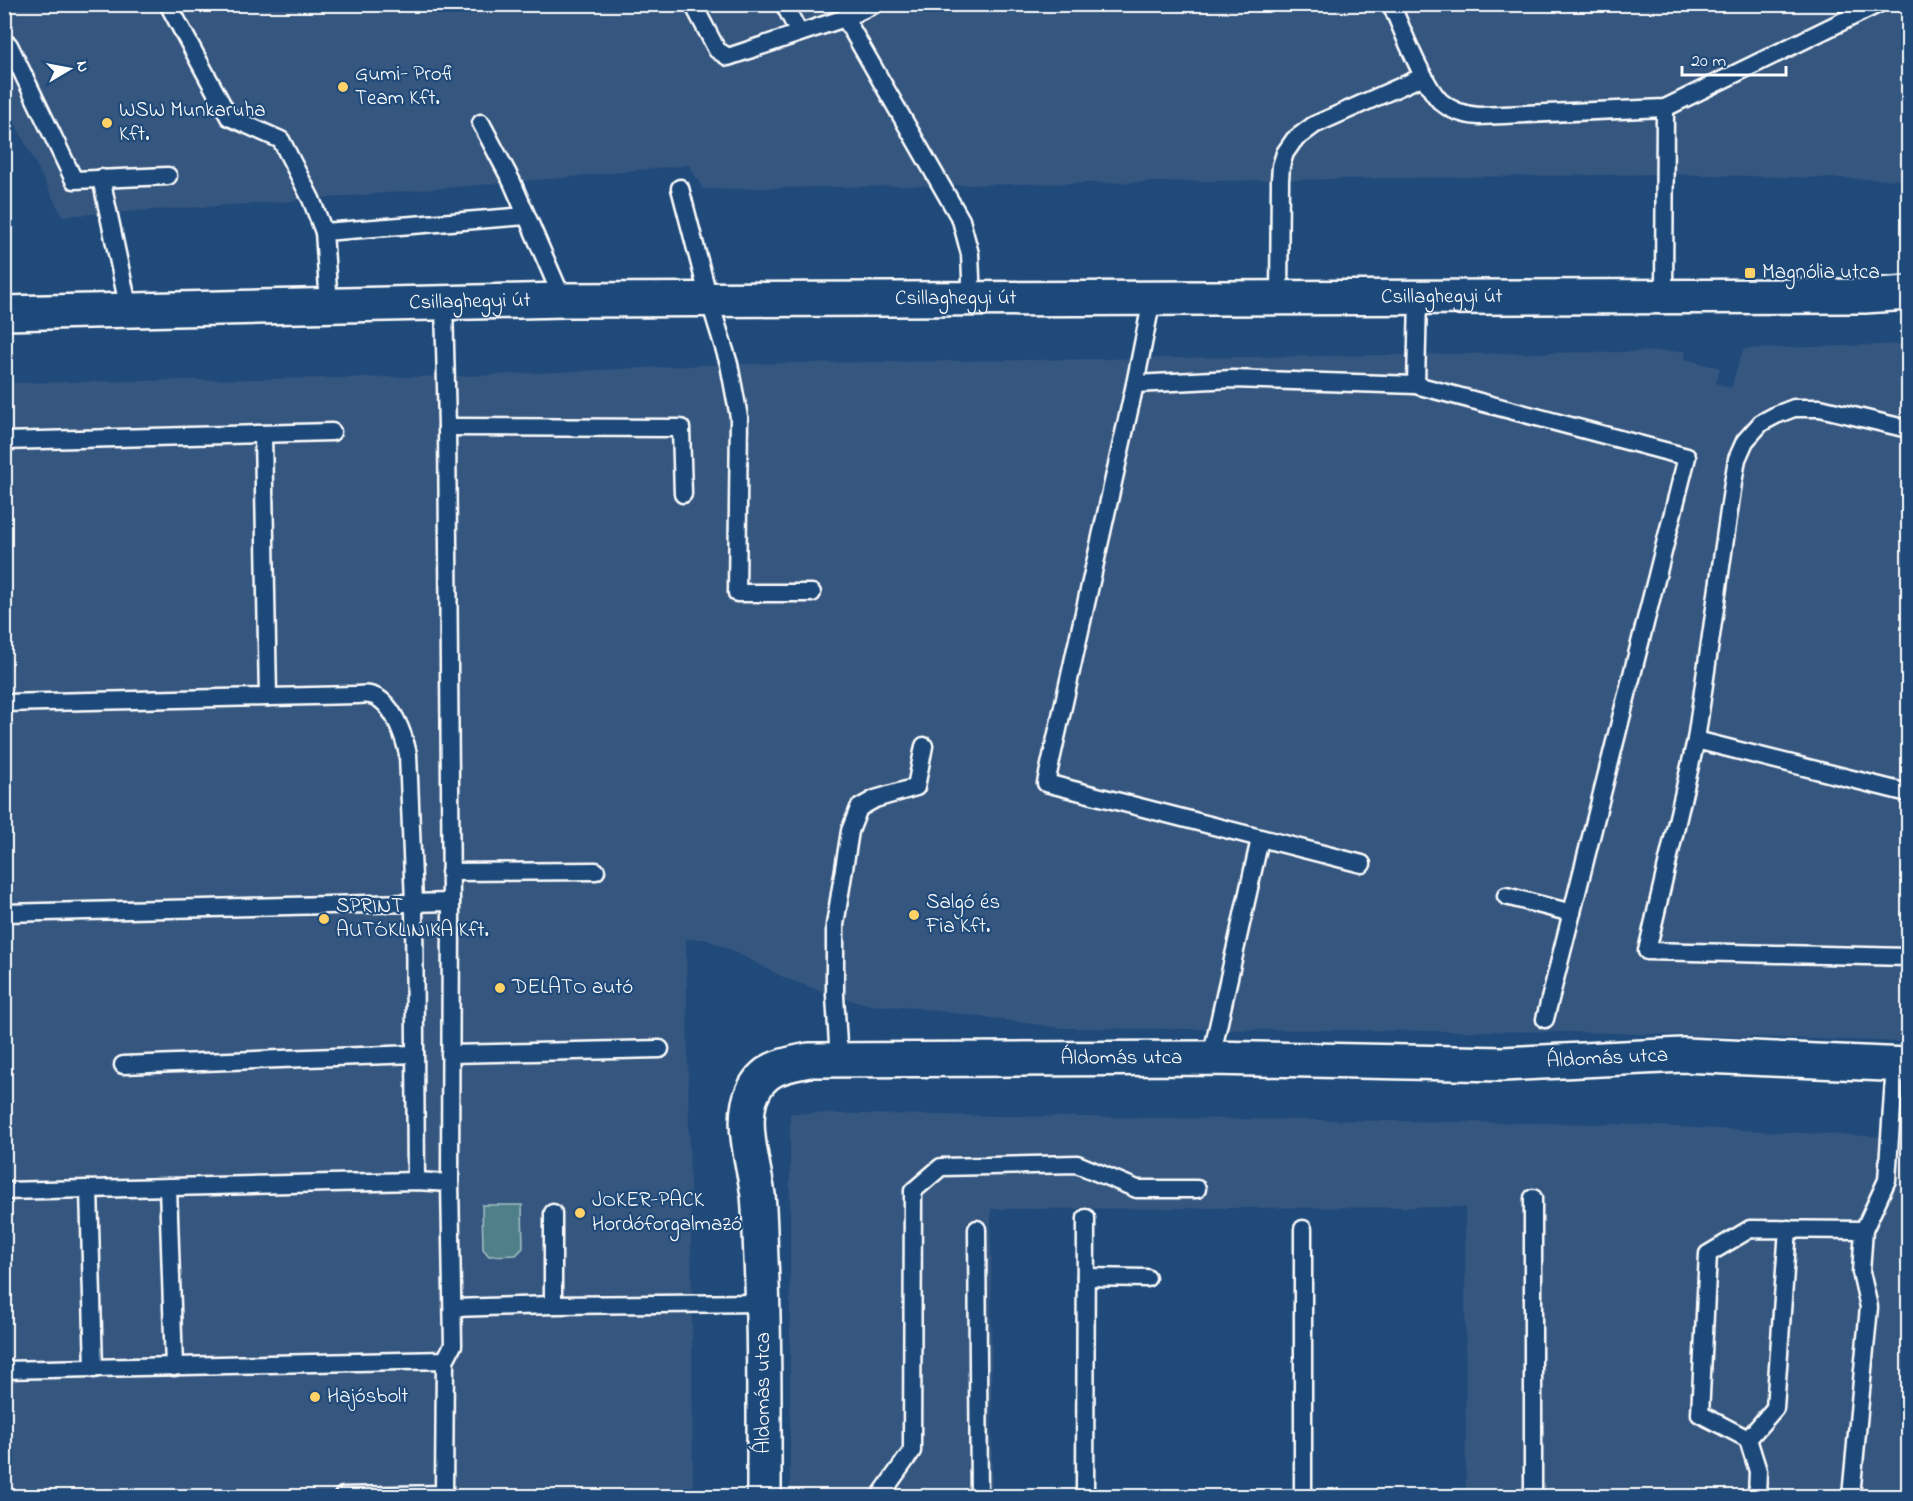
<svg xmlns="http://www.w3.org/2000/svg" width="1913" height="1501" font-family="'Indie Flower',sans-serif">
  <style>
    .built { fill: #36577f }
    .green { fill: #4f808a; stroke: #a7c0c4; stroke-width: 1.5 }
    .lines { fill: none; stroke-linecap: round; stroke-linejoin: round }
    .service-casing { stroke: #fff; stroke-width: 21 }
    .minor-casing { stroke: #fff; stroke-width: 38 }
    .tertiary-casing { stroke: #fff; stroke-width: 38 }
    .service { stroke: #1f4a7a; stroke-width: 16 }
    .minor { stroke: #1f4a7a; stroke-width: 33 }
    .tertiary { stroke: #1f4a7a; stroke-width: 33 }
    .poi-dot { fill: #ffd166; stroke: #1f4a7a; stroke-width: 2 }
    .labels { text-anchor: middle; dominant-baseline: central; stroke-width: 4.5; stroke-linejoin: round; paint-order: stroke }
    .poi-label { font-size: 21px; fill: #fff; stroke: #1f4a7a; text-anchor: start }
    .street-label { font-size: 21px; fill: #fff; stroke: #1f4a7a }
  </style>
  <rect width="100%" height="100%" fill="#1f4a7a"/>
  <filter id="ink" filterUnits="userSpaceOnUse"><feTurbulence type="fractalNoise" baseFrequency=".0167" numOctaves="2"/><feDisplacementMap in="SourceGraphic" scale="12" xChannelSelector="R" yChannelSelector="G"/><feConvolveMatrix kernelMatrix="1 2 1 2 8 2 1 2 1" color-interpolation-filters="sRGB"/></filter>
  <g filter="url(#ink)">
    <!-- built -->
    <g class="built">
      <polygon points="4,5 1908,5 1908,180 1664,174 703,189 689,165 560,178 280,202 62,216 5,103"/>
      <polygon points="1908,344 1908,1042 1577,1032 1061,1028 917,1008 871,1005 835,996 785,978 731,950 705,939 686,939 692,1303 693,1496 5,1496 4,383 471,376 729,364 1686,351 1684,359 1720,368 1716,383 1731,388 1743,349"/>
      <polygon points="790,1113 1615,1124 1908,1138 1908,1496 1466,1496 1465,1207 991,1209 992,1496 790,1496"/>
    </g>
    <!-- green -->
    <polygon class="green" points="482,1205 522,1205 523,1248 516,1255 489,1256 483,1249"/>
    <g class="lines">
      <defs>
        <g id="service">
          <polyline points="168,4 229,117 281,140 311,199 324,232"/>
          <polyline points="693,4 717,50 728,57 845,18 875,4"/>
          <polyline points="784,4 799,33"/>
          <path d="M1391,4C1402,29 1423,84 1440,101C1451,111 1464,115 1479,116L1665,108L1878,4"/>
          <polyline points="845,18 961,220 970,254 971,278 970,299"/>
          <polyline points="9,45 74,180 168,176"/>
          <polyline points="481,123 512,182 563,300"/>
          <polyline points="101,178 129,310"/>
          <polyline points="680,188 709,299 729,364 739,417 737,593 812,593"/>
          <polyline points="1664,296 1665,108"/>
          <polyline points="1279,298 1280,180 1281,166 1285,153 1294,140 1314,125 1424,76"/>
          <polyline points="1152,299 1135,384 1046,783 1362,864"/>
          <polyline points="329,305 324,232 526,216"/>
          <polyline points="1135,384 1232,379 1416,385 1687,457 1545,1019"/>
          <polyline points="1416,385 1418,297"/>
          <polyline points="447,427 681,428 683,494"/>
          <polyline points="263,435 268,697"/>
          <polyline points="4,441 332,432"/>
          <path d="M4,703L356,695C360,695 366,694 370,695C392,699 404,736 408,754L414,903L416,1181"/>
          <polyline points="1696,740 1733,483 1737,459 1745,441 1761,423 1776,415 1794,408 1820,408 1908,429"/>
          <polyline points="1908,793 1696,740 1647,951 1908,957"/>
          <polyline points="450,872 596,871"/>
          <polyline points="1506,896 1572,913"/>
          <polyline points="4,913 451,902"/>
          <polyline points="450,1054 660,1049"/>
          <polyline points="1211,1058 1260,839"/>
          <polyline points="839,1060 835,996 835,925 850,831 859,808 875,799 916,787 924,746"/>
          <polyline points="123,1065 415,1054"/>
          <polyline points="168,1187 174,1367"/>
          <polyline points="89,1189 94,1369"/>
          <polyline points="4,1191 416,1181 450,1183"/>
          <polyline points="977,1229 979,1496"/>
          <polyline points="1086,1277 1147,1278"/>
          <polyline points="553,1305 553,1213"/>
          <polyline points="453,1308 553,1305 763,1303"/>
          <polyline points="4,1370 445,1360 453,1345 450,1183 451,902 447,427 444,304"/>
          <polyline points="1748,1439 1775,1408 1788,1229"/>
          <polyline points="343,1496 444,1494 445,1360"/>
          <polyline points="880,1496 912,1451 913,1191 941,1167 1077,1164 1137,1189 1197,1189"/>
          <polyline points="1085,1496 1086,1218"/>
          <polyline points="1303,1496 1303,1229"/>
          <polyline points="1533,1496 1533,1198"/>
          <polyline points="1757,1496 1758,1471 1748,1439 1700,1414 1708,1254 1750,1229 1864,1230"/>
          <polyline points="1851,1496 1869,1307 1861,1272 1864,1230 1887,1180 1895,1065"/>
        </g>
        <g id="minor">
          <path id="s1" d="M764,1496C764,1417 765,1338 761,1259C760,1238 760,1216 758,1195C754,1166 739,1120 753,1092C764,1067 785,1065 809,1060L1211,1058L1503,1064L1683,1055L1908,1065"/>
        </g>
        <g id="tertiary">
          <path id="s2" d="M4,313L563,300L1864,296L1908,293"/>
        </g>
      </defs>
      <!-- service casing -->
      <use href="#service" class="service-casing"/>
      <!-- minor casing -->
      <use href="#minor" class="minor-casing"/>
      <!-- tertiary casing -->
      <use href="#tertiary" class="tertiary-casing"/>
      <!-- service -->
      <use href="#service" class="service"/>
      <!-- minor -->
      <use href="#minor" class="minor"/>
      <!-- tertiary -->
      <use href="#tertiary" class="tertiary"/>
    </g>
  </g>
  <!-- markers -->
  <g class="poi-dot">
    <circle cx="343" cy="87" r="6"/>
    <circle cx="107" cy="123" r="6"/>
    <rect x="1744" y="267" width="12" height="12" rx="3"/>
    <circle cx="914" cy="915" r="6"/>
    <circle cx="324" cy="919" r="6"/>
    <circle cx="500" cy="988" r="6"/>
    <circle cx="580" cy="1213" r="6"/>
    <circle cx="315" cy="1397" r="6"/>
  </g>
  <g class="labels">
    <!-- poi labels -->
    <g class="poi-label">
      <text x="355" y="75">Gumi- Profi<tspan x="355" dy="24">Team Kft.</tspan></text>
      <text x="119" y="111">WSW Munkaruha<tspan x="119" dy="24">Kft.</tspan></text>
      <text x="1762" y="273">Magnólia utca</text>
      <text x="926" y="903">Salgó és<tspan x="926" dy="24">Fia Kft.</tspan></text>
      <text x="336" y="907">SPRINT<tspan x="336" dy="24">AUTÓKLINIKA Kft.</tspan></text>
      <text x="512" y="988">DELATO autó</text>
      <text x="592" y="1201">JOKER-PACK<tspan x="592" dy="24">Hordóforgalmazó</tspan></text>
      <text x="327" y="1397">Hajósbolt</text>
    </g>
    <!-- street labels -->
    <g class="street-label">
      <text stroke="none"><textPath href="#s2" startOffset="1438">Csillaghegyi út</textPath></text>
      <text stroke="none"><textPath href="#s2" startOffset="952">Csillaghegyi út</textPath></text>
      <text stroke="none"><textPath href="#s2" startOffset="466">Csillaghegyi út</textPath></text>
      <text stroke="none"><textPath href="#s1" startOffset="786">Áldomás utca</textPath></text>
      <text stroke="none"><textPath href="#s1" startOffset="1272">Áldomás utca</textPath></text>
      <text transform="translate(764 1393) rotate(-90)">Áldomás utca</text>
    </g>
  </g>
  <!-- margin -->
  <rect width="1913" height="1501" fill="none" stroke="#1f4a7a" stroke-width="24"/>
  <rect x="12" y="12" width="1889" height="1477" fill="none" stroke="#fff" stroke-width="2" filter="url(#ink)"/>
  <!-- north arrow -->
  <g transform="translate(69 69) rotate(80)" stroke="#1f4a7a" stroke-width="4.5" paint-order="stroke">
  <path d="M0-4.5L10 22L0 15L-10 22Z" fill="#ffffff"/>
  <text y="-9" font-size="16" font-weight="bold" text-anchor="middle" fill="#ffffff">N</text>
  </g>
  <!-- scale -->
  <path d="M1682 66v9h104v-9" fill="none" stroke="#ffffff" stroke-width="3"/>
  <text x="1691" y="66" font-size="18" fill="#ffffff" stroke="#1f4a7a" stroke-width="4.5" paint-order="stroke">20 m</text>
</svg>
